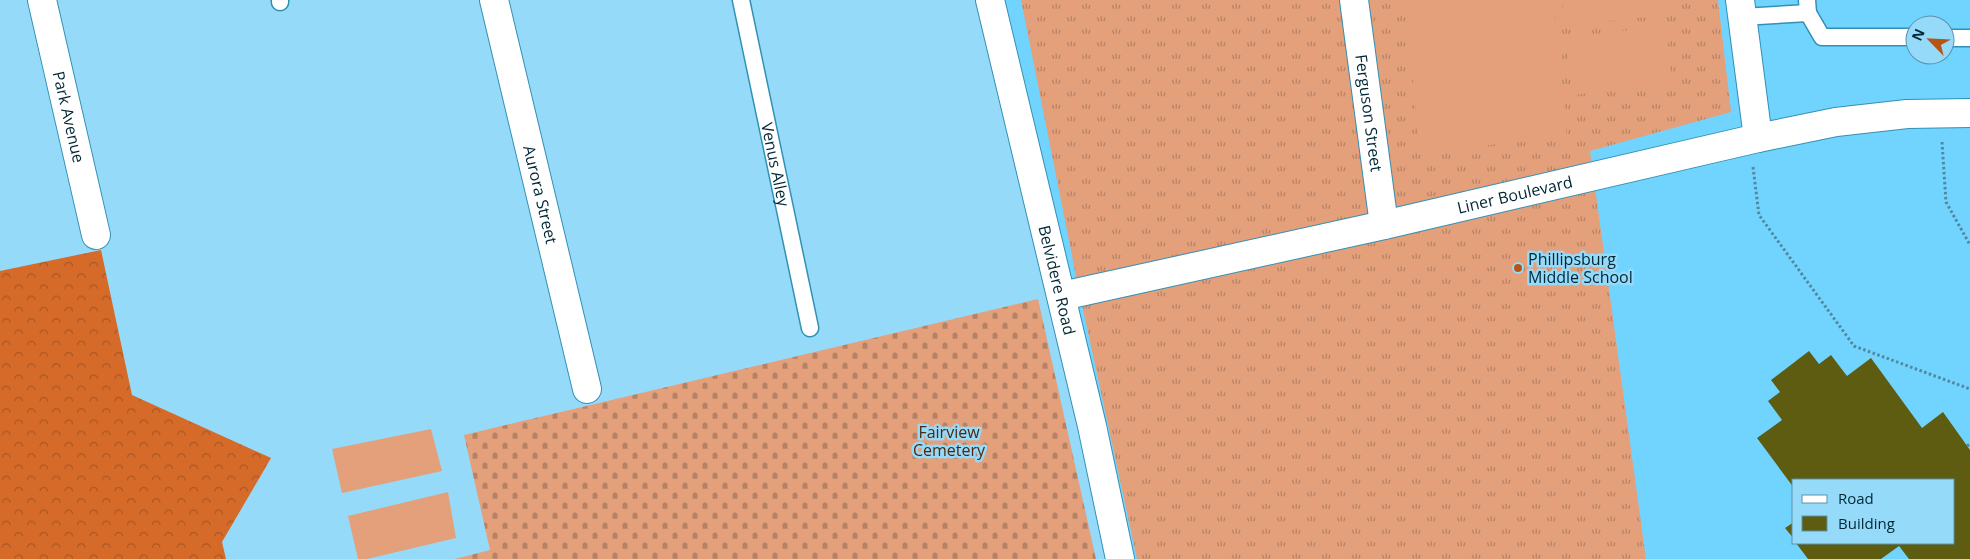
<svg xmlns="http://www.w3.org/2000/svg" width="1970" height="559" font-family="'Open Sans',sans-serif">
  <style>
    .built { fill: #71d4ff; fill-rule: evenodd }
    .grass { fill: url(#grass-tufts) }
    .forest { fill: url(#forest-crowns) }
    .cemetery { fill: url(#cemetery-stones) }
    .pitch { fill: #e49f7b }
    .building { fill: #5d5c10 }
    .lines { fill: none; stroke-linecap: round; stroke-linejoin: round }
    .lane-casing { stroke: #3390b4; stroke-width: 19 }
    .street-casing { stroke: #3390b4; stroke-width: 30 }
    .path { stroke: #51889f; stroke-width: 3; stroke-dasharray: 2.5 2.5; stroke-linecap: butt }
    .lane { stroke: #fff; stroke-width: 16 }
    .street { stroke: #fff; stroke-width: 28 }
    .poi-dot { fill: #b65513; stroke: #96daf9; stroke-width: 2 }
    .labels { text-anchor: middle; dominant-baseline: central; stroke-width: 5; stroke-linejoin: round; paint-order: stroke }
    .street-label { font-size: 16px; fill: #002735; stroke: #96daf9 }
    .poi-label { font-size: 16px; fill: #002735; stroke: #96daf9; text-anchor: start }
    .park-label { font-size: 16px; fill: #51260d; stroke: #96daf9 }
  </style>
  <defs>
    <pattern id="grass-tufts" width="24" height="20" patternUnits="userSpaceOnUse" patternTransform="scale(1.25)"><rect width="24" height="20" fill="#e49f7b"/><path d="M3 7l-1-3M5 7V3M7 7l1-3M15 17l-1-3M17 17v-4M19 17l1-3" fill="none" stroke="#b68266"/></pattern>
    <pattern id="forest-crowns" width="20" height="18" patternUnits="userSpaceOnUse" patternTransform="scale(1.25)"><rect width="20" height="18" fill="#d56a29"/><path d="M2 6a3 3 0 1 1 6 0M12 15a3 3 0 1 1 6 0" fill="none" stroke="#aa5724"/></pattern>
    <pattern id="cemetery-stones" width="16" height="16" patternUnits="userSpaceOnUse" patternTransform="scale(1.25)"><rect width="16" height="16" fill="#e49f7b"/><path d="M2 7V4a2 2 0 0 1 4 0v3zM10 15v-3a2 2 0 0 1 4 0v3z" fill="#b68266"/></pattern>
  </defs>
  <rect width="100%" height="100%" fill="#96daf9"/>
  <!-- built -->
  <path class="built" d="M1005,0H1970V559H1133ZM1915,25H1945V55H1915ZM1794,480H1954V543H1794Z"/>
  <!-- grass -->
  <polygon class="grass" points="1021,0 1718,0 1731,112 1590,151 1646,559 1137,559 1078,286"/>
  <!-- forest -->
  <polygon class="forest" points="101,250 132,395 271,458 222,542 226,559 0,559 0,271"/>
  <!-- cemetery -->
  <polygon class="cemetery" points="1038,299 1096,559 455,559 490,550 464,435"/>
  <!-- pitch -->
  <g class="pitch">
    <polygon points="1405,0 1553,0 1567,137 1420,152"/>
    <polygon points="1562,0 1663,0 1664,15 1564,26"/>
    <polygon points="1666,26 1672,84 1572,95 1566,37"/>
    <polygon points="431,429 442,471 342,493 332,449"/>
    <polygon points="448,492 456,538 367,559 358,559 348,516"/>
  </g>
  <!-- building -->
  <g class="building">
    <polygon points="1809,351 1819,364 1831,355 1847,376 1871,358 1922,428 1943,412 1970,450 1970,559 1909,559 1899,546 1881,559 1808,559 1796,543 1954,543 1954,480 1794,480 1794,488 1757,438 1782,420 1768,401 1780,392 1771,380"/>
    <polygon points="1794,522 1794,539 1785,528"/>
  </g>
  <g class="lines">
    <defs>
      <g id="lane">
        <polyline points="280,0 280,2"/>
        <path id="s1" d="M741,0L810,328"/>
        <polyline points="1808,13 1822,37 1915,37"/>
        <polyline points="1742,17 1808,13 1807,0"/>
        <polyline points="1945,38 1970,38"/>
      </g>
      <g id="street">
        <path id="s2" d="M42,0L96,235"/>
        <path id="s3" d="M494,0L587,389"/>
        <path id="s4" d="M990,0L1092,426L1120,559"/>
        <path id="s5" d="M1354,0L1384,225"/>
        <polyline points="1740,0 1758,138"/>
        <path id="s6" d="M1062,296L1384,225L1758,138L1836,122L1907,114L1970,113"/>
      </g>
    </defs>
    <!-- lane casing -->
    <use href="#lane" class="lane-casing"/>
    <!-- street casing -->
    <use href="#street" class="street-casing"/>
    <!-- path -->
    <g class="path">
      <polyline points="1942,142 1946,202 1970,245"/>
      <polyline points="1753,167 1759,215 1854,346 1970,389"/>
      <polyline points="1967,446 1970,444"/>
    </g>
    <!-- lane -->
    <use href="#lane" class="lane"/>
    <!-- street -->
    <use href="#street" class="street"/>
  </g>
  <!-- markers -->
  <circle class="poi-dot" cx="1518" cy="268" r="5"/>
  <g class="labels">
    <!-- street labels -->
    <g class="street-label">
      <text stroke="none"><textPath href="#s5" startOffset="114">Ferguson Street</textPath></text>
      <text stroke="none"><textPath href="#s2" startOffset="120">Park Avenue</textPath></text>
      <text stroke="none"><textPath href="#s1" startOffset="168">Venus Alley</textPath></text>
      <text stroke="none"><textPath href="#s3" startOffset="200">Aurora Street</textPath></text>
      <text stroke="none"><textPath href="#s6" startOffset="464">Liner Boulevard</textPath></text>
      <text stroke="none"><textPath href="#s4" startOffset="288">Belvidere Road</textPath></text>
    </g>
    <!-- poi labels -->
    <g class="poi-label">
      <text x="1528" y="259">Phillipsburg<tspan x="1528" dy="18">Middle School</tspan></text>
    </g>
    <!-- park labels -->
    <g class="park-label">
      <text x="949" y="432">Fairview<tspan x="949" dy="18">Cemetery</tspan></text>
    </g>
  </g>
  <!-- legend -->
  <rect x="1792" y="479" width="162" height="65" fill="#96daf9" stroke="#5a92ab"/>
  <rect x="1802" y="495" width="25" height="8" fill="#ffffff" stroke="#5a92ab"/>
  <text x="1838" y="504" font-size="15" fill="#002735">Road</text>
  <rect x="1802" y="516" width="25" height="15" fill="#5d5c10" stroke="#5a92ab"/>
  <text x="1838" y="529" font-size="15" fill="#002735">Building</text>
  <!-- north arrow -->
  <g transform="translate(1930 40) rotate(294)"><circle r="24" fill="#96daf9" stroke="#5a92ab"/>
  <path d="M0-4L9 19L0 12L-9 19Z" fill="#b65513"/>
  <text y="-8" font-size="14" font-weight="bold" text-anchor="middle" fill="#002735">N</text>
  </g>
</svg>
